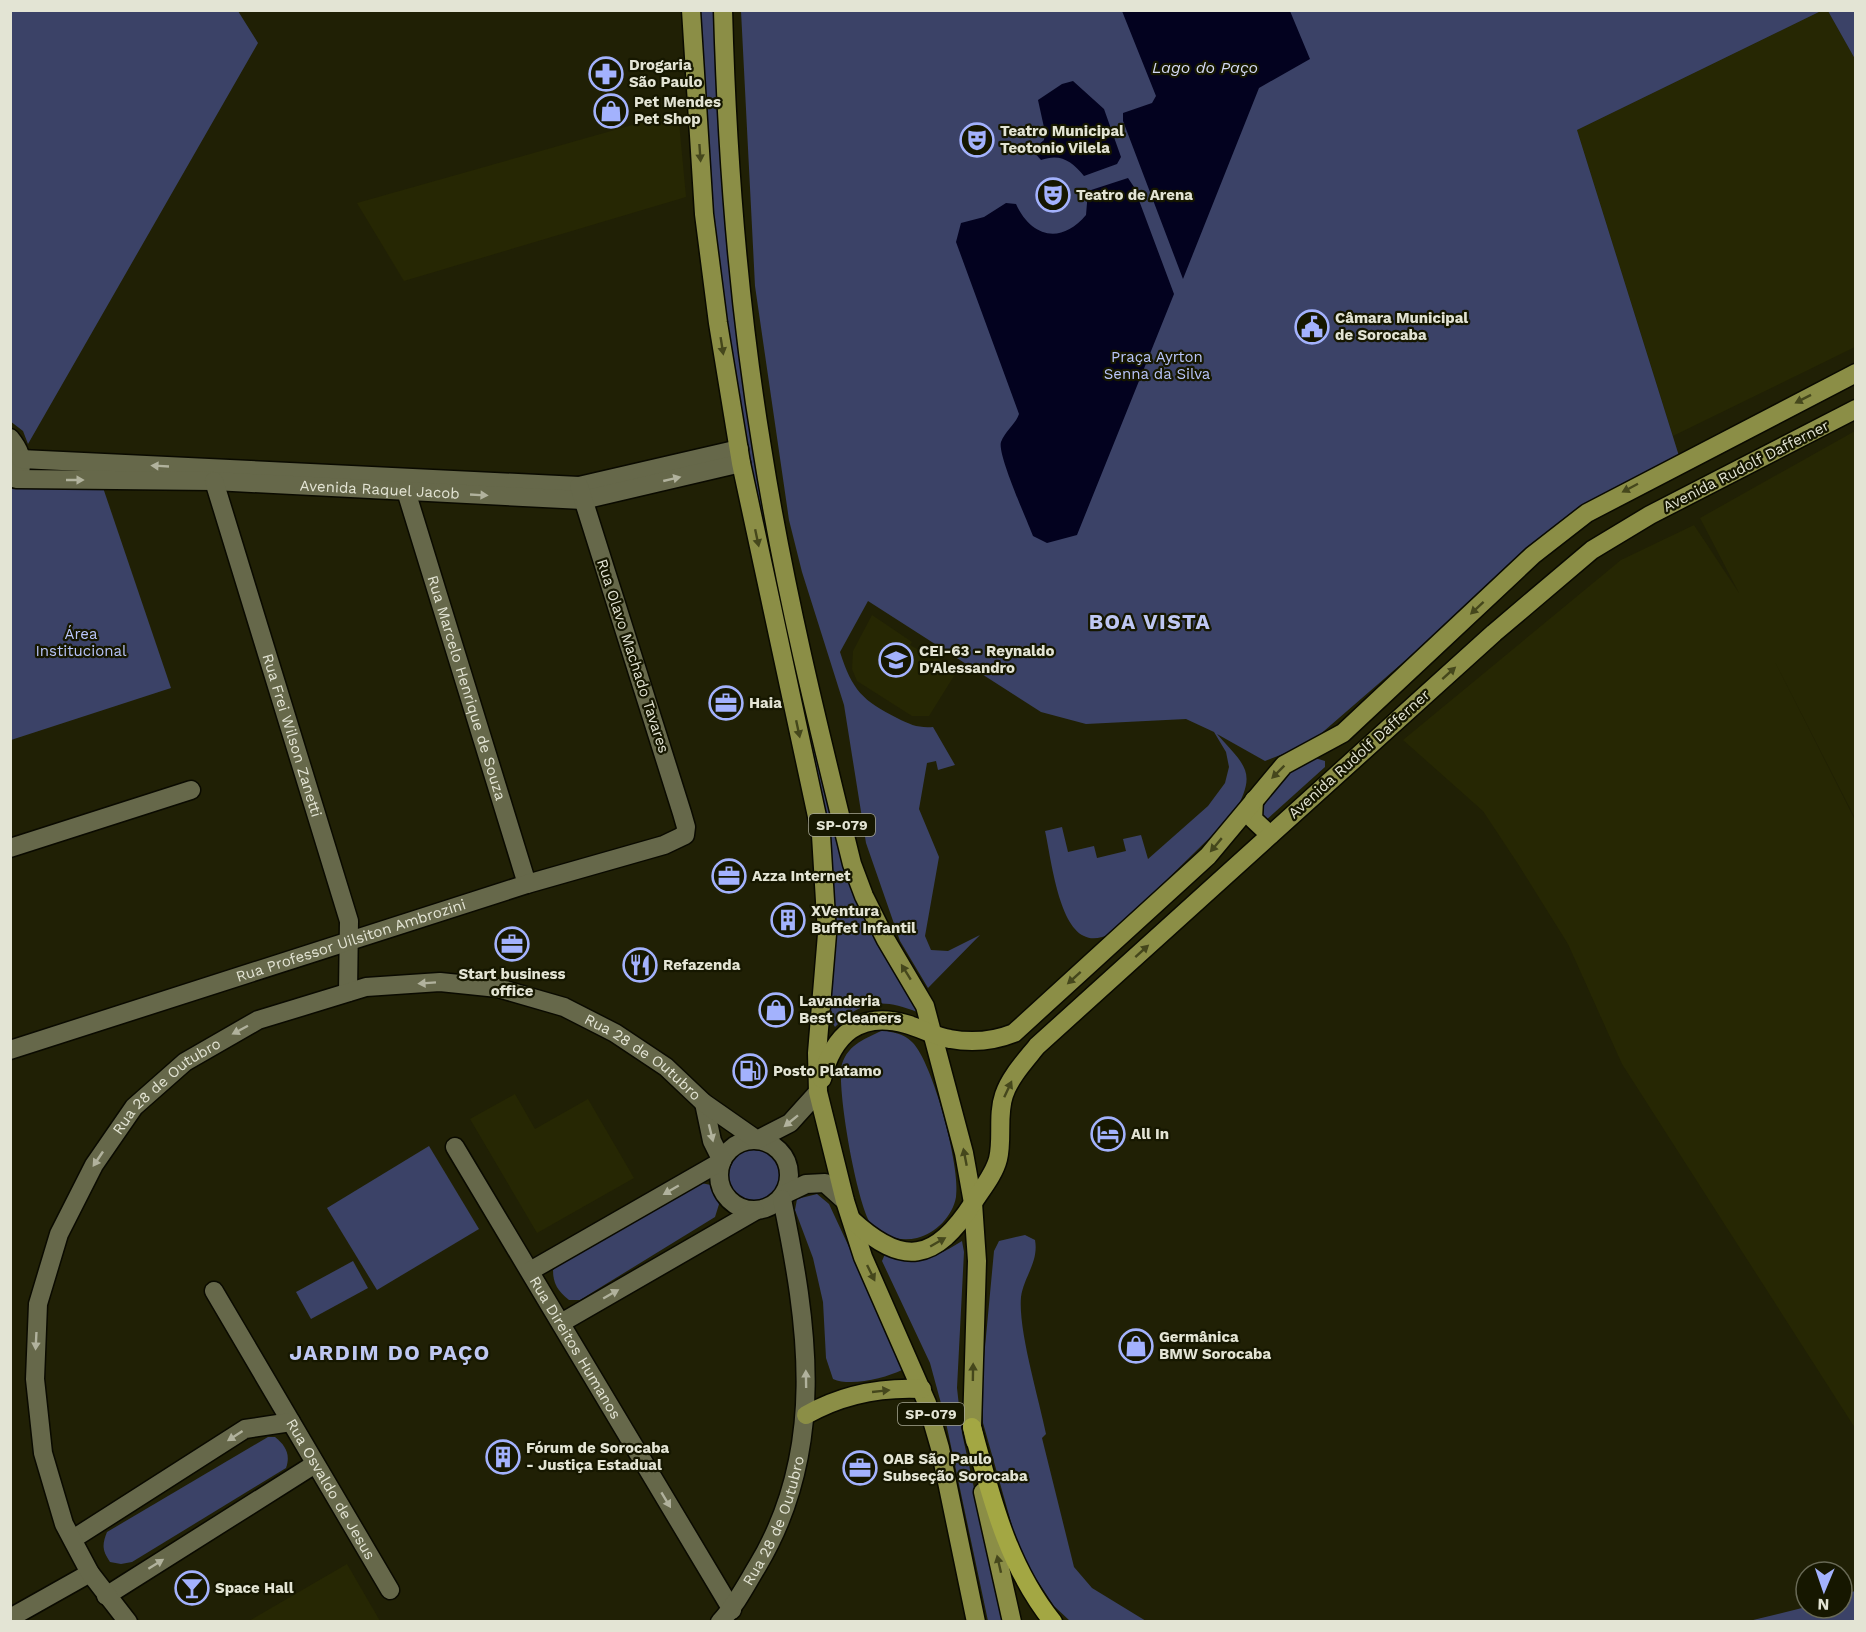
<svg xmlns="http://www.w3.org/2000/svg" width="1866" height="1632" font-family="'Work Sans',sans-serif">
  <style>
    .built { fill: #262703 }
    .green { fill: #3b4267 }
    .water { fill: #03021f }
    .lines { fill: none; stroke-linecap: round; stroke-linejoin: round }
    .minor-casing { stroke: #0a0a00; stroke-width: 21 }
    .major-casing { stroke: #0a0a00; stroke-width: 21 }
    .highway-casing { stroke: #0a0a00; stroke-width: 21 }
    .minor { stroke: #66684a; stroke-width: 18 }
    .major { stroke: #8b8e46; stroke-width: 18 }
    .highway { stroke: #a3a743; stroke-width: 18 }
    .oneway { fill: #45471c }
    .oneway2 { fill: #b1b29d }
    .labels { text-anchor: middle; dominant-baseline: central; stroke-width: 4.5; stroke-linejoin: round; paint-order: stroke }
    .shield { fill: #161700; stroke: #a6a694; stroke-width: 1.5 }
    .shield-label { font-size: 14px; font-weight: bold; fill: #e3e4d4 }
    .poi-label { font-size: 15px; font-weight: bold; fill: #e3e4d4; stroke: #161700; text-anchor: start }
    .park-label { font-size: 15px; fill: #bac6fb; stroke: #161700 }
    .street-label { font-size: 15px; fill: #e3e4d4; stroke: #161700 }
    .water-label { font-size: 16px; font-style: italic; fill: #d3d9f4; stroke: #161700 }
    .district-label { font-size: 21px; font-weight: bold; letter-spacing: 1.5px; fill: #bfc8f3; stroke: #161700 }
  </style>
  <rect width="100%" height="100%" fill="#202005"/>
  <!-- built -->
  <g class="built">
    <polygon points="1821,11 1828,11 1855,59 1855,347 1673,436 1577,130"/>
    <polygon points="678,112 686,197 404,281 357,203"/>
    <polygon points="1855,431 1855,818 1775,662 1855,820 1855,1428 1622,1064 1568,944 1520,867 1483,811 1403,740 1621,560 1694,525 1739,593 1700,518"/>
    <polygon points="872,615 912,642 910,645 921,651 923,649 957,671 929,716 912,716 857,681 852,669 853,651"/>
    <polygon points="515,1094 535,1129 588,1099 634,1178 537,1233 470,1119"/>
    <polygon points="347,1564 380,1621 249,1621 335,1571"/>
  </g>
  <!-- green -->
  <g class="green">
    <polygon points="10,11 238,11 258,43 28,444 23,431 10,421"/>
    <path d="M698,11H714L718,115L725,182L841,858L855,898L873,935L919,1007L917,1012C883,998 861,1000 835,1027L830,1019L835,913L833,868L826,820L745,451L713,231Z"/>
    <path d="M741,11H1821L1577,130L1679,456L1544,540L1309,744L1265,761L1217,734C1246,767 1258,772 1233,815L1111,934C1102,937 1093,941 1084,936C1058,924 1051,857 1045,831L1062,827L1068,852L1094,846L1097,858L1126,851L1123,839L1141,835L1148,859L1208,806L1225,783L1229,767L1226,752L1214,732L1186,719L1086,724L1041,712L868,601L840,652C852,690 863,701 897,718C911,725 918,728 933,727L955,765L938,770L936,761L927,763L919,809L939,857L925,936L931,950L948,951L980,935L928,988L900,941L866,843L844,705L802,572L789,520L755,286Z"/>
    <polygon points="1828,11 1855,11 1855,59"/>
    <polygon points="96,467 171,688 11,740 10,487"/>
    <polygon points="1315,758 1325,761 1325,767 1265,821 1258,814 1285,776"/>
    <path d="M883,1030C894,1033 903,1033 912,1042C933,1062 961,1169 956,1197C953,1216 935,1234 917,1238C901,1242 881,1237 871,1224C857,1205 836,1086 842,1064C848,1044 867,1038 883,1030Z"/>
    <polygon points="429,1146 479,1229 377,1290 327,1208"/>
    <circle cx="755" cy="1176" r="28"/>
    <path d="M701,1183L711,1185L720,1201L715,1217L580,1300H569C558,1291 553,1284 553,1270L560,1263Z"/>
    <path d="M817,1194L829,1204L902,1361V1370C885,1378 851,1387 833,1379L826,1358L823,1302L813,1258L795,1210L797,1199Z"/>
    <path d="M1025,1235L1035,1240C1039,1262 1024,1276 1021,1297C1018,1330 1039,1399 1046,1434L1042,1438L1074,1567L1092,1588L1146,1621H1070L1054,1606L1020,1554L983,1423L982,1379L994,1251L999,1241Z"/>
    <path d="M962,1241L964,1252L957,1388L962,1433L1003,1621H988L945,1418L930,1363L882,1261L885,1254C913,1269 938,1256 962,1241Z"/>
    <polygon points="353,1261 368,1288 311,1319 296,1292"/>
    <path d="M268,1437H275C285,1445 291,1454 286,1468L132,1562L121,1564L110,1562C102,1550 102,1545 107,1532Z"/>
    <polygon points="1855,1591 1855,1621 1749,1621 1806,1607 1842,1608 1842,1595"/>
  </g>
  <!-- water -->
  <g class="water">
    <polygon points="1122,11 1290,11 1310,59 1259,88 1183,279 1123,121 1123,113 1152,103 1156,96"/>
    <path d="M1073,81L1104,109L1121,157L1117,164L1084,176C1072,161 1060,153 1041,160L1032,150L1044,140L1045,132L1038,100L1062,84Z"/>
    <path d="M1128,178L1134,187L1174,294L1077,535L1047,543L1033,536C1027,520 997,454 1001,442C1005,431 1015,425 1019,414L956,242L961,223L984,217L1006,203L1016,204C1031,237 1061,245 1086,215L1088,191Z"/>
  </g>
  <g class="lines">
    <defs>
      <g id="minor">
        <path d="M10,438C19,449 23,458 20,472"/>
        <polyline points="21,459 579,486 739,449"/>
        <path id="s1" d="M16,479L214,481L583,500L741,463"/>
        <path id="s2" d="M214,481L349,921L348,992"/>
        <path id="s3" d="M406,491L527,884"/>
        <polyline points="10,848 191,790"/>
        <path id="s4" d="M10,1050L527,884L664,845L685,835L686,827L682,813L579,486"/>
        <circle cx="754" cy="1175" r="35"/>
        <path id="s5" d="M455,1147L732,1610"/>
        <polyline points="785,1194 806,1184 825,1183 845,1201"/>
        <polyline points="530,1271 722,1161 712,1141 704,1103"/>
        <path id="s6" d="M214,1291L390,1590"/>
        <polyline points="561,1323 755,1211"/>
        <polyline points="73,1539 245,1429 291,1422"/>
        <polyline points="106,1596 315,1464"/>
        <polyline points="10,1618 90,1573"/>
        <path id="s7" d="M128,1622L90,1573L64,1524L43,1453L35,1379L38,1304L59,1234L94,1165L134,1107L185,1062L258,1020L366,987L440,982L498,988L564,1007L615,1033L666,1067L704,1103L757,1140L790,1123L818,1092"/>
        <path id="s8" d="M720,1622C736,1605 746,1585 758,1565C827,1449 808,1325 782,1199"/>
      </g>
      <g id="major">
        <polyline points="691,10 704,214 718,323 741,463 821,835 827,934 817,1053 818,1092 845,1201 863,1257 927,1403 940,1448 976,1622"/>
        <path d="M723,10C727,157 738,303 762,448C784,588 818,726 852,864L864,896L886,940L925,1006L964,1153L973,1203L977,1261L972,1427L975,1441"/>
        <polyline points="1254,800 1253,819 1270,835"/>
        <path d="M822,1079C833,1034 860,1011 906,1024C921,1028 936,1037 950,1039C972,1043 994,1041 1014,1033L1208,856L1284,765L1343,733L1533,555L1587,513L1856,373"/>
        <path d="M852,1220C903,1267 935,1262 973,1203C981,1190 994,1175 998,1159C1003,1139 997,1115 1004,1095C1010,1077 1025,1061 1037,1046L1494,633L1592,550L1650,515L1856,409"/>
        <path d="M806,1415C841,1395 882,1387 922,1389"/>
        <polyline points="983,1492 1012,1622"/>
      </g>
      <path id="highway" d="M972,1427C991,1496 1007,1565 1053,1622"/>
    </defs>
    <!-- minor casing -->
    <use href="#minor" class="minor-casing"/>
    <!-- major casing -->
    <use href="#major" class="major-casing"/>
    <!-- highway casing -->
    <use href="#highway" class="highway-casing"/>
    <!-- minor -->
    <use href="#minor" class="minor"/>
    <!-- major -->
    <use href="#major" class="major"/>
    <!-- highway -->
    <use href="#highway" class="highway"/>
  </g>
  <!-- one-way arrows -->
  <defs><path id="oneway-solid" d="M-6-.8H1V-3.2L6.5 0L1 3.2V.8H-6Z" transform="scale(1.5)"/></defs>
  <g class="oneway">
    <use href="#oneway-solid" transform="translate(700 153) rotate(86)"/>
    <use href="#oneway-solid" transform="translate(722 346) rotate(81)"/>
    <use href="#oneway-solid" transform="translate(1803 399) rotate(153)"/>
    <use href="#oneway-solid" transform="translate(1630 488) rotate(152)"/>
    <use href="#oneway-solid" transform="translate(757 538) rotate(78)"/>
    <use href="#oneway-solid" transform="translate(1477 608) rotate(137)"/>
    <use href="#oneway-solid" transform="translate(1449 673) rotate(-42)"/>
    <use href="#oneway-solid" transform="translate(798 729) rotate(78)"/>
    <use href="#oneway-solid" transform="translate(1278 772) rotate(135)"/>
    <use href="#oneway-solid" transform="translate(1216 845) rotate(130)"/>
    <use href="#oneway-solid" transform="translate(1142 951) rotate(-42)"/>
    <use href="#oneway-solid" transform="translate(906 972) rotate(-122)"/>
    <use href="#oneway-solid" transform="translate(1074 978) rotate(138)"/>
    <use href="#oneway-solid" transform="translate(1008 1089) rotate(-65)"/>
    <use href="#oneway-solid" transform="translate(965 1157) rotate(-101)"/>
    <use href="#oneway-solid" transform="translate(938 1242) rotate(-30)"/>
    <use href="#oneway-solid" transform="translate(871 1273) rotate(64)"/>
    <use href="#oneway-solid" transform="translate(973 1372) rotate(-89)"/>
    <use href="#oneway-solid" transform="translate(881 1391) rotate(-6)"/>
    <use href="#oneway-solid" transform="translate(999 1564) rotate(-103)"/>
  </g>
  <g class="oneway2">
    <use href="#oneway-solid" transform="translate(160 466) rotate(-177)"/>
    <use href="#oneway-solid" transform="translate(672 479) rotate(-13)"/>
    <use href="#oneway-solid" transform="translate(75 480)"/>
    <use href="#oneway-solid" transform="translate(479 495) rotate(3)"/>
    <use href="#oneway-solid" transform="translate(427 983) rotate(176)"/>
    <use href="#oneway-solid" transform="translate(240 1030) rotate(152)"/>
    <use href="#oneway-solid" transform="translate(791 1121) rotate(141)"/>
    <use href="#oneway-solid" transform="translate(711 1133) rotate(76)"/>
    <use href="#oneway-solid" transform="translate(98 1159) rotate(124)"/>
    <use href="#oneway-solid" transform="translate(671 1190) rotate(150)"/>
    <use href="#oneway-solid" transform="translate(611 1294) rotate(-30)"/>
    <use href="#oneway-solid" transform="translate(36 1341) rotate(93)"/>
    <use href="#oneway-solid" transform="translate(806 1379) rotate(-91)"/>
    <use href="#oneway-solid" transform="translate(235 1436) rotate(147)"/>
    <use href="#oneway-solid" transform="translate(666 1500) rotate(59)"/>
    <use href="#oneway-solid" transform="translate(156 1564) rotate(-32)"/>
  </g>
  <!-- icons -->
  <defs>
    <symbol id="pharmacy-ring" viewBox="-11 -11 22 22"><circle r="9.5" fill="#161700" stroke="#a3b2fd" stroke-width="1.5"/><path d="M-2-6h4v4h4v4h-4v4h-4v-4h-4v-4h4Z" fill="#a3b2fd"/></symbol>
    <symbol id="shop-ring" viewBox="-11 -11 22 22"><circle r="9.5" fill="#161700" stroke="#a3b2fd" stroke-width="1.5"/><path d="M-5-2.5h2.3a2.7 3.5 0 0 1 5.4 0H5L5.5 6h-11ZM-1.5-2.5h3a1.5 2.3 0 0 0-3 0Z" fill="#a3b2fd"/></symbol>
    <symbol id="theatre-ring" viewBox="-11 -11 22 22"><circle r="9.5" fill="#161700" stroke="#a3b2fd" stroke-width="1.5"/><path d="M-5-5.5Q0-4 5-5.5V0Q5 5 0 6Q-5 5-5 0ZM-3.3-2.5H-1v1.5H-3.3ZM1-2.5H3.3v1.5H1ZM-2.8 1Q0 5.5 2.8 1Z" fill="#a3b2fd"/></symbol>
    <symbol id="civic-ring" viewBox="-11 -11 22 22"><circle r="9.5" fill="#161700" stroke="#a3b2fd" stroke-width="1.5"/><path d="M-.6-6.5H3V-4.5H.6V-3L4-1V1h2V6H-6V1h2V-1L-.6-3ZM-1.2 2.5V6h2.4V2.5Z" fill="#a3b2fd"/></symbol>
    <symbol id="school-ring" viewBox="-11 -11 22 22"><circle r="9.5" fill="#161700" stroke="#a3b2fd" stroke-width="1.5"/><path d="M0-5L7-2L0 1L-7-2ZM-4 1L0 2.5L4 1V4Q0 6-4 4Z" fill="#a3b2fd"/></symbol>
    <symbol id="office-ring" viewBox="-11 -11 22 22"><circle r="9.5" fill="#161700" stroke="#a3b2fd" stroke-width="1.5"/><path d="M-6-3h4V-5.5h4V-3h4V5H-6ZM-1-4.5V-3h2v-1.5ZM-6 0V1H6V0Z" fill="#a3b2fd"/></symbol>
    <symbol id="building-ring" viewBox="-11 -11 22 22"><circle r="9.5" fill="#161700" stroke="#a3b2fd" stroke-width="1.5"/><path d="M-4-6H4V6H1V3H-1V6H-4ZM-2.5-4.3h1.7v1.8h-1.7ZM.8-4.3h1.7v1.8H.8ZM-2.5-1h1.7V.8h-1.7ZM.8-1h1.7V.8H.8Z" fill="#a3b2fd"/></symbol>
    <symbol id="restaurant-ring" viewBox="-11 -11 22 22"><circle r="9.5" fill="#161700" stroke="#a3b2fd" stroke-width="1.5"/><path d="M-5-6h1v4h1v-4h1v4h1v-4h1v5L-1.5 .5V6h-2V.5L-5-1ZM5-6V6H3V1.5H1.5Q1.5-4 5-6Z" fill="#a3b2fd"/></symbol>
    <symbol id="fuel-ring" viewBox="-11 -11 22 22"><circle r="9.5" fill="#161700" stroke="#a3b2fd" stroke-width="1.5"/><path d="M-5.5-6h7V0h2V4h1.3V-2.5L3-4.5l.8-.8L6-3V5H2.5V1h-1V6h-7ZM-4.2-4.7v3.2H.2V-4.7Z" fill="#a3b2fd"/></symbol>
    <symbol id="hotel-ring" viewBox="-11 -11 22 22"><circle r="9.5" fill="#161700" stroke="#a3b2fd" stroke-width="1.5"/><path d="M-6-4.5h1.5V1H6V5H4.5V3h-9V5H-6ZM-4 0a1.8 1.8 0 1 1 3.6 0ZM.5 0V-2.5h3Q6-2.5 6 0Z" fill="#a3b2fd"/></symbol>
    <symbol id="bar-ring" viewBox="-11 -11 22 22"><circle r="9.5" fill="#161700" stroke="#a3b2fd" stroke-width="1.5"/><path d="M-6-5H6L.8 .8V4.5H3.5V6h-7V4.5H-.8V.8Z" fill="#a3b2fd"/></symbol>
  </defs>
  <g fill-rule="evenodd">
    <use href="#pharmacy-ring" x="587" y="55" width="38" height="38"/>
    <use href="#shop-ring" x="592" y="92" width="38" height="38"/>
    <use href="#theatre-ring" x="958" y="121" width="38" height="38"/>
    <use href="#theatre-ring" x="1034" y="176" width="38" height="38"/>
    <use href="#civic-ring" x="1293" y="308" width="38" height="38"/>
    <use href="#school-ring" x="877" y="641" width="38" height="38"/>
    <use href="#office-ring" x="707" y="684" width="38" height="38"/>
    <use href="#office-ring" x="710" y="857" width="38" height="38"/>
    <use href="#building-ring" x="769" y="901" width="38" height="38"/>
    <use href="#office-ring" x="493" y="925" width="38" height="38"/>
    <use href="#restaurant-ring" x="621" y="946" width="38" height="38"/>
    <use href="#shop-ring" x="757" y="991" width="38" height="38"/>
    <use href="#fuel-ring" x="731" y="1052" width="38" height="38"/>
    <use href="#hotel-ring" x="1089" y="1115" width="38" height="38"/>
    <use href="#shop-ring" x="1117" y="1327" width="38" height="38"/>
    <use href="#building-ring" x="484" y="1438" width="38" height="38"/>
    <use href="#office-ring" x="841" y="1449" width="38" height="38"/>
    <use href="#bar-ring" x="173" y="1569" width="38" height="38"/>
  </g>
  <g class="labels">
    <!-- shield labels -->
    <g class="shield">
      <rect x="809" y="814" width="66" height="22" rx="4.5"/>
      <rect x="898" y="1403" width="66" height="22" rx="4.5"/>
    </g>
    <g class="shield-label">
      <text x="842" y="825">SP-079</text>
      <text x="931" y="1414">SP-079</text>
    </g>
    <!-- poi labels -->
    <g class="poi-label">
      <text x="629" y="65">Drogaria<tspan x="629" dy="17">São Paulo</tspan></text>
      <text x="634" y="102">Pet Mendes<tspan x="634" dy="17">Pet Shop</tspan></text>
      <text x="1000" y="131">Teatro Municipal<tspan x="1000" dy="17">Teotonio Vilela</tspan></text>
      <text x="1076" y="195">Teatro de Arena</text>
      <text x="1335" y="318">Câmara Municipal<tspan x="1335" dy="17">de Sorocaba</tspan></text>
      <text x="919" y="651">CEI-63 - Reynaldo<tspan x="919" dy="17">D'Alessandro</tspan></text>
      <text x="749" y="703">Haia</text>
      <text x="752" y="876">Azza Internet</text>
      <text x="811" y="911">XVentura<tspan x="811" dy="17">Buffet Infantil</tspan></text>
      <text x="663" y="965">Refazenda</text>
      <text x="512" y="974" text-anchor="middle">Start business<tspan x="512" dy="17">office</tspan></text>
      <text x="799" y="1001">Lavanderia<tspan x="799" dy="17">Best Cleaners</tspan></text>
      <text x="773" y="1071">Posto Platamo</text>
      <text x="1131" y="1134">All In</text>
      <text x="1159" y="1337">Germânica<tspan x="1159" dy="17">BMW Sorocaba</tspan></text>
      <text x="526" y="1448">Fórum de Sorocaba<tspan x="526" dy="17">- Justiça Estadual</tspan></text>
      <text x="883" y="1459">OAB São Paulo<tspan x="883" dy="17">Subseção Sorocaba</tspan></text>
      <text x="215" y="1588">Space Hall</text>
    </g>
    <!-- park labels -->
    <g class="park-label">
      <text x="1157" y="357">Praça Ayrton<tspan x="1157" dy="17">Senna da Silva</tspan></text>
      <text x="81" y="634">Área<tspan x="81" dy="17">Institucional</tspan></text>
    </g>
    <!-- street labels -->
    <g class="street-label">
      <text transform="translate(1746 466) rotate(-27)">Avenida Rudolf Dafferner</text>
      <text stroke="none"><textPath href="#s1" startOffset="364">Avenida Raquel Jacob</textPath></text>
      <text transform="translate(633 656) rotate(72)">Rua Olavo Machado Tavares</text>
      <text stroke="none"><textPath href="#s3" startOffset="206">Rua Marcelo Henrique de Souza</textPath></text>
      <text stroke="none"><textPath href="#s2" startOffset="266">Rua Frei Wilson Zanetti</textPath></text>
      <text transform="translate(1359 754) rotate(-42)">Avenida Rudolf Dafferner</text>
      <text stroke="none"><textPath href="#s4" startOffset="358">Rua Professor Uilsiton Ambrozini</textPath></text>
      <text stroke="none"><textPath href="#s7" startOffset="1122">Rua 28 de Outubro</textPath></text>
      <text stroke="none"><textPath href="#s7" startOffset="600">Rua 28 de Outubro</textPath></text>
      <text stroke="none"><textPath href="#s5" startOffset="234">Rua Direitos Humanos</textPath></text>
      <text stroke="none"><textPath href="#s6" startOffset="230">Rua Osvaldo de Jesus</textPath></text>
      <text stroke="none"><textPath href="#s8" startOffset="116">Rua 28 de Outubro</textPath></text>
    </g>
    <!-- water labels -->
    <g class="water-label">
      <text x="1205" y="67">Lago do Paço</text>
    </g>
    <!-- district labels -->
    <g class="district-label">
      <text x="1150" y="621">BOA VISTA</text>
      <text x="390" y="1352">JARDIM DO PAÇO</text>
    </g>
  </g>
  <!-- border -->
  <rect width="1866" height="1632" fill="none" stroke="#e3e4d4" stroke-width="24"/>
  <!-- north arrow -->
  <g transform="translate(1824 1590) rotate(182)"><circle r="28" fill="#161700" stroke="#686955" stroke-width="1.5"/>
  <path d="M0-4.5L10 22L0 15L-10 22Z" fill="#a3b2fd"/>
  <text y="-9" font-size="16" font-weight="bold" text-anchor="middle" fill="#e3e4d4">N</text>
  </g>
</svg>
